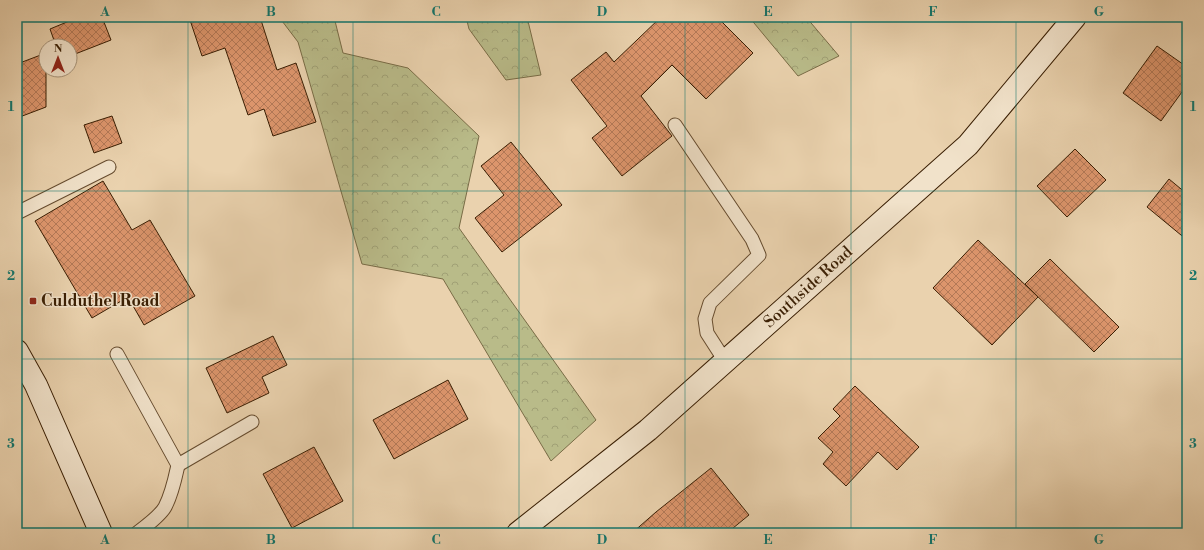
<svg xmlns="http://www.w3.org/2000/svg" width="1204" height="550" font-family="'Libre Bodoni',serif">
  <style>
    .forest { fill: url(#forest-crowns); stroke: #796c46 }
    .building { fill: url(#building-cross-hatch); stroke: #391e03 }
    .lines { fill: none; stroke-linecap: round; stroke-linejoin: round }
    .lane-casing { stroke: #654b2e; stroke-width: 15 }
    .secondary-casing { stroke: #391e03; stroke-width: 24 }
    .lane { stroke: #f1e2ca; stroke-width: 13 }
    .secondary { stroke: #f1e2ca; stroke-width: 22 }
    .grid { fill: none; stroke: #0f766e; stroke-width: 1; stroke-opacity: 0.55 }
    .poi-dot { fill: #8f2418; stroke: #f1e2ca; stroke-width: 1.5 }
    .labels { text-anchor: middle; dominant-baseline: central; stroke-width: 3; stroke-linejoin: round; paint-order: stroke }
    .street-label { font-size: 16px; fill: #391e03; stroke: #f1e2ca }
    .poi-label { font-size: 16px; font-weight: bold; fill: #391e03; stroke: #f1e2ca; text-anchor: start }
    .neatline { fill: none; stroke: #0f766e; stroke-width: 1.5 }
    .grid-label { font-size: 13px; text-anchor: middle; font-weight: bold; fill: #0f766e }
  </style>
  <defs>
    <pattern id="forest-crowns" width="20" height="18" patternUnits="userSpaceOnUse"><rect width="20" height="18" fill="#b9bb89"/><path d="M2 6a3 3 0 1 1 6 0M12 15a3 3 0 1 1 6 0" fill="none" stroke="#a0a075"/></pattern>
    <pattern id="building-cross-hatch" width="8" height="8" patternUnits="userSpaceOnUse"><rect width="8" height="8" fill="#dc956c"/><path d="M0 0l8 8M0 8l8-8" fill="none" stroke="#b37957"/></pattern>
  </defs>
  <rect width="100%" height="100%" fill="#ead2ae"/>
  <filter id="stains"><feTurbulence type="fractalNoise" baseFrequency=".005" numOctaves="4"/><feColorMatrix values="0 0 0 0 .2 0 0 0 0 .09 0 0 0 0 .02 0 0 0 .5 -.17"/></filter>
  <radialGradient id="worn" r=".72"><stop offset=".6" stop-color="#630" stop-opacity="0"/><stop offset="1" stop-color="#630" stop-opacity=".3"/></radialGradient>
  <!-- forest -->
  <g class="forest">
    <polygon points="279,17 334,17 343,53 408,68 479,136 459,228 596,420 551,461 443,279 362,264 298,42"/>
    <polygon points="466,17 527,17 541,75 506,80 469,29"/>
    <polygon points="749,17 806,17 839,56 798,76"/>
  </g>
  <!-- building -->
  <g class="building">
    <polygon points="79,17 102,17 111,40 70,56 70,46 56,46 50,29"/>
    <polygon points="189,17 260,17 277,70 296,63 316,122 273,136 264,109 248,115 225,48 202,56"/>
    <polygon points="661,17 717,17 753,53 706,99 672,65 641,96 672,136 622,176 592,138 607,126 571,80 606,52 614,62"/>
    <polygon points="1157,46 1187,67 1187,85 1161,121 1123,93"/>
    <polygon points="46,53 46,107 17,118 17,64"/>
    <polygon points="112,116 122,143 94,153 84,125"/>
    <polygon points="511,142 562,205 502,252 475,218 504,195 481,166"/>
    <polygon points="1075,149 1106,180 1067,217 1037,186"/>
    <polygon points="1169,179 1187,194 1187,240 1147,207"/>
    <polygon points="103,181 132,230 150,220 195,296 144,325 128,297 92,318 35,221"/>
    <polygon points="978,240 1038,297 992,345 933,288"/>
    <polygon points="1050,259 1119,327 1094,352 1025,284"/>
    <polygon points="273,336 287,365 262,377 269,393 227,413 206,368"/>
    <polygon points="448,380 468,419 394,459 373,420"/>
    <polygon points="855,386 919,447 897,470 878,452 846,486 823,464 833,452 818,438 840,416 833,409"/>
    <polygon points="314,447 343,501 292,528 263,474"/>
    <polygon points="711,468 749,515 727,533 632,533 656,512"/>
  </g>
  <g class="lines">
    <defs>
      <g id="lane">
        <polyline points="675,125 752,239 759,255 710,303 705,319 707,333 725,361"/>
        <polyline points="17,213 109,167"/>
        <path d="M117,354L178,465C175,479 172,494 165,507C160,516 145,527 137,533"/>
        <polyline points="178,465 252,422"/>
      </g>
      <g id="secondary">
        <polyline points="17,351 36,385 101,533"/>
        <polyline points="518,533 648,430 968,145 1075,17"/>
      </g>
    </defs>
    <!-- lane casing -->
    <use href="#lane" class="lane-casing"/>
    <!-- secondary casing -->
    <use href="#secondary" class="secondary-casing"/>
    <!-- lane -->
    <use href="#lane" class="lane"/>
    <!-- secondary -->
    <use href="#secondary" class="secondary"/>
  </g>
  <!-- grid -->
  <path class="grid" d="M188,17V533M353,17V533M519,17V533M685,17V533M851,17V533M1016,17V533M17,191H1187M17,359H1187"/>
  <!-- markers -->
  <rect class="poi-dot" x="29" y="297" width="8" height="8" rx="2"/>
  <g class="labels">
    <!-- street labels -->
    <g class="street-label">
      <text transform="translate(808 287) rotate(-42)">Southside Road</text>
    </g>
    <!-- poi labels -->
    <g class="poi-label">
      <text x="41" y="301">Culduthel Road</text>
    </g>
  </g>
  <!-- margin -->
  <rect width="1204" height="550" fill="none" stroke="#ead2ae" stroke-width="44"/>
  <!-- north arrow -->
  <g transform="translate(58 58)"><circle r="19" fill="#f1e2ca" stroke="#a7947a"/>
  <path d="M0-3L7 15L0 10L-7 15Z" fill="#8f2418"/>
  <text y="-6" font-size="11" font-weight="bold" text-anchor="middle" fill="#391e03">N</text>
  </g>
  <rect x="22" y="22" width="1160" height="506" class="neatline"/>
  <g class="grid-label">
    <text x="105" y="16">A</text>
    <text x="271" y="16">B</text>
    <text x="436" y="16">C</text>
    <text x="602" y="16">D</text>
    <text x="768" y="16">E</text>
    <text x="933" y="16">F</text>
    <text x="1099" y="16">G</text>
    <text x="11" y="111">1</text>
    <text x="1193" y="111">1</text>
    <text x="11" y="280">2</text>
    <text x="1193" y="280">2</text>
    <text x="11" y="448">3</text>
    <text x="1193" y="448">3</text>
    <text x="105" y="544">A</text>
    <text x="271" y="544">B</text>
    <text x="436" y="544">C</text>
    <text x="602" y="544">D</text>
    <text x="768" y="544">E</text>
    <text x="933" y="544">F</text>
    <text x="1099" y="544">G</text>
  </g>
  <rect width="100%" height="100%" filter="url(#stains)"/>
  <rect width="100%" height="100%" fill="url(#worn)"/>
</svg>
